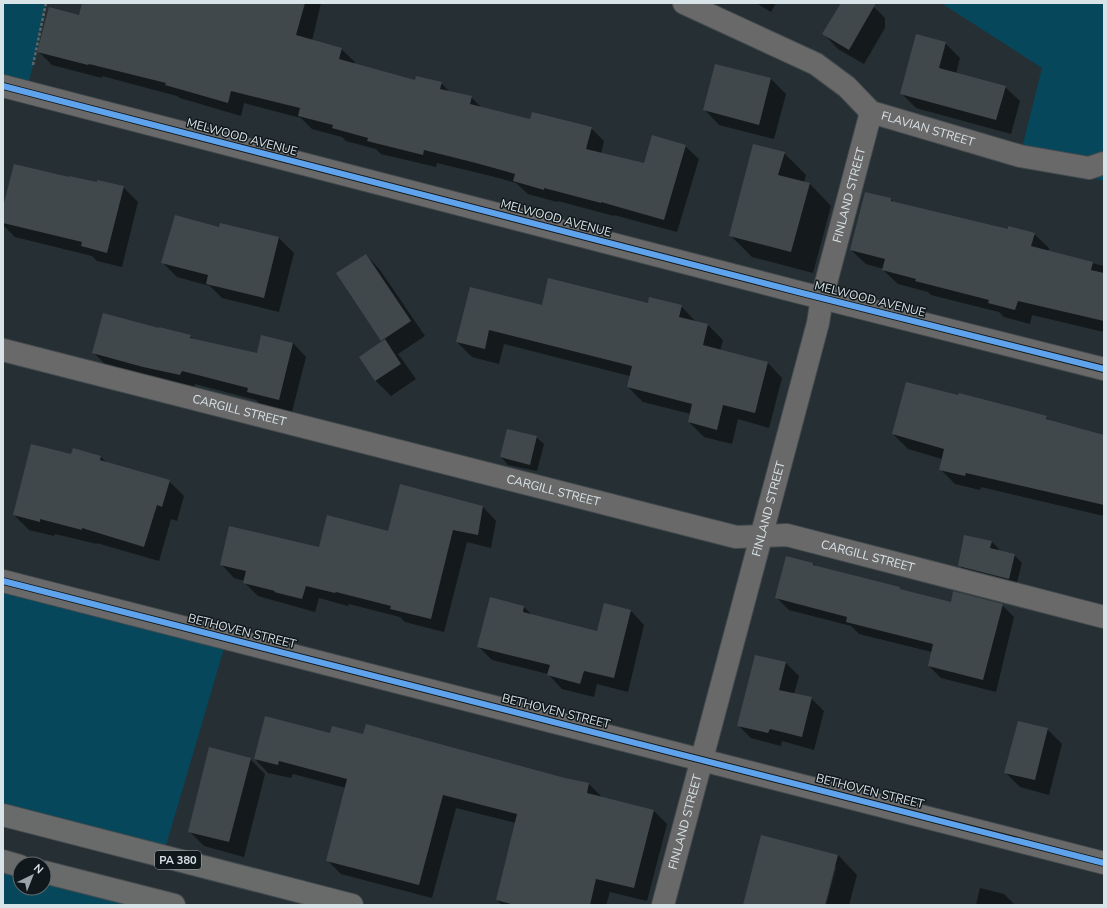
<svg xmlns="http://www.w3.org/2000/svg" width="1107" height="908" font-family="'Nunito Sans',sans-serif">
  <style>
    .green { fill: #07475b }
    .shadow { fill: #0007 }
    .building { fill: #40484c }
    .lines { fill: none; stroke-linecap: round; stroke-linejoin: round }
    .minor-casing { stroke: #434b4f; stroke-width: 24 }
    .major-casing { stroke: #434b4f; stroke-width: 24 }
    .path { stroke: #626566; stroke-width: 2.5; stroke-dasharray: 3 2; stroke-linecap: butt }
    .minor { stroke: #6a6969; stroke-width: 22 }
    .major { stroke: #696a6a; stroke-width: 22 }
    .cycleway-casing { stroke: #11181b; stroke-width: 8 }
    .cycleway { stroke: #60a3ed; stroke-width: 6 }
    .labels { text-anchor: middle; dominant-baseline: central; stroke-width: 3; stroke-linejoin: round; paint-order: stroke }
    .shield { fill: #11181b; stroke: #9da7aa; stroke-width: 1 }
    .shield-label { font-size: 11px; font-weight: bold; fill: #d9e4e8 }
    .street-label { font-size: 12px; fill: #d9e4e8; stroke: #11181b }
  </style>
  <rect width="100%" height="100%" fill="#262f33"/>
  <!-- green -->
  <g class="green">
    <polygon points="3,3 46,3 34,62 26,92 3,86"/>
    <polygon points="941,3 1104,3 1104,181 1020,156 1042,68"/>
    <polygon points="3,581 227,638 163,856 3,815"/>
    <polygon points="3,861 20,866 20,888 44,888 44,872 174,905 3,905"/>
  </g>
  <!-- shadow -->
  <g class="shadow">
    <polygon points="83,3 321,3 312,41 341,49 355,62 354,64 416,81 441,83 450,92 471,97 482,108 530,120 591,128 604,141 601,154 645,165 685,146 699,159 677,232 614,215 614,216 558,201 557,202 528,194 516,183 491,176 437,163 436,167 381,154 376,149 346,141 342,137 312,129 301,118 244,103 241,116 180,98 177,96 102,76 102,78 52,65 38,51 80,16"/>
    <polygon points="756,3 776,3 771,12"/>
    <polygon points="842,3 870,3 885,18 885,28 864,64 838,49 824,34"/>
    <polygon points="945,43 960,58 956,74 1005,87 1020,101 1011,134 916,108 901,93"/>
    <polygon points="716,65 771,79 786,94 774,139 719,125 705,110"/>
    <polygon points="784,153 806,175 804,183 810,184 831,206 813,273 752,257 730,235"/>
    <polygon points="97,183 123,187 138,202 122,267 97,261 92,256 15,237 3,225 3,212"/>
    <polygon points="891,199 894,203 1008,230 1034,234 1049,248 1048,252 1104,266 1104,332 1032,315 1030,324 1004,317 999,312 931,295 928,292 898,284 883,270 884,269 866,264 851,250"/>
    <polygon points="220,229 279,238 294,253 279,312 222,298 210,286 177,277 162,262"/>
    <polygon points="366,255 380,270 425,336 398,354 416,379 391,396 376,381 360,357 384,341 382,340"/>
    <polygon points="648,304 681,306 696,322 708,325 723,340 720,351 768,363 782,378 769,428 738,419 732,444 704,437 689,422 691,414 643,402 628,387 630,376 504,344 499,364 472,357 457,342 543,306"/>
    <polygon points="190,336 194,340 258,354 293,343 306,357 292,412 261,405 256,400 195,384 194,388 107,366 94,353"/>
    <polygon points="1046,417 1051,422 1104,436 1104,516 981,487 980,490 955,484 940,469 942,459 908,449 893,434"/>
    <polygon points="536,437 544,444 537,471 508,465 501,457"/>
    <polygon points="72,456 100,456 107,463 169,481 184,496 177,521 171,519 159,561 97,543 97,544 55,534 54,536 29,530 14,515"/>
    <polygon points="400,485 483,507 496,521 491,548 467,542 444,632 405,622 400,617 349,604 348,606 319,598 315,612 258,596 245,583 245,581 234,578 221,564 319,548 389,532"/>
    <polygon points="992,542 999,549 998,551 1014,555 1022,563 1016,586 967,573 959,566"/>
    <polygon points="813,563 816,567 900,588 903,591 952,603 1002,605 1014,617 996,692 941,678 929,666 932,652 859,634 851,626 789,610 776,597"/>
    <polygon points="524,607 532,615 598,633 631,611 644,625 628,692 597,684 594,697 562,689 548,674 492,660 478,646"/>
    <polygon points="786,663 799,676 794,694 811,698 824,711 814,750 782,741 781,746 751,738 738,725"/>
    <polygon points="1047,729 1062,744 1049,795 1020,787 1005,772"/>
    <polygon points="331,734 589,784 602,797 654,811 667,824 647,901 610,892 606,905 502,905 497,900 516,823 456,808 432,898 341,874 328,861 346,788 293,774 291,778 268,773 255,759"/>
    <polygon points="250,759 265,774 244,857 204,846 189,831"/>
    <polygon points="838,855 857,875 849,905 826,905 836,867 834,867 824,905 744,905"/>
    <polygon points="980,888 1004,894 1015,905 976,905"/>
  </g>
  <!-- building -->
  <g class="building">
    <polygon points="82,3 305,3 296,35 342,48 339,59 415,80 416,76 442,82 440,89 472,96 470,104 530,119 532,112 592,127 586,149 644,163 652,135 686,145 664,220 601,202 601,203 544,188 544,190 513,181 515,174 476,163 424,150 423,155 367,141 368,138 332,128 333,125 298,116 300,108 231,91 228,103 165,85 166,83 89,64 88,65 37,52 49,7 79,15"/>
    <polygon points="841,3 876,3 849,50 822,34"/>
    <polygon points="916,34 946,42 939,68 1006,86 996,120 900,94"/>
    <polygon points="715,64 771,78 759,125 703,110"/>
    <polygon points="753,144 785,152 778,175 810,183 791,252 729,236"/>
    <polygon points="14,164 69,177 69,176 97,182 97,180 124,186 107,253 81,246 82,242 3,223 3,207"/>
    <polygon points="865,192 891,198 891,201 1008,229 1008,226 1035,233 1031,246 1093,262 1091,270 1104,273 1104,321 1018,301 1015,310 988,303 989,300 915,281 916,279 882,270 885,259 850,250"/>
    <polygon points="175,215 219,227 220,223 279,237 264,298 206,284 208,275 161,263"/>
    <polygon points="366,254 411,321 381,341 336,273"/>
    <polygon points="548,278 648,303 649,297 682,305 679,317 708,324 703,345 768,362 755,413 723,405 717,430 688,422 692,404 627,387 632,366 489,330 485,349 456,342 470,287 542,305"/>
    <polygon points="103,313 159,328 159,327 191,335 190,338 257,353 261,335 293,343 279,400 247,392 248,388 182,371 180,375 143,367 92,353"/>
    <polygon points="385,339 401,364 375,381 359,357"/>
    <polygon points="906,382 958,395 959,393 1009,406 1047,416 1046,419 1104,435 1104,505 966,473 965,476 939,470 944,449 892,434"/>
    <polygon points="507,429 537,436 530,465 500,457"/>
    <polygon points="31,444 71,454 73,448 101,456 100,460 170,480 162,507 157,505 144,547 82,528 82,530 40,519 40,522 13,515"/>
    <polygon points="400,484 483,506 478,535 453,530 431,619 390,609 391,606 336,592 335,593 306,586 302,599 274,592 275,591 243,583 246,571 220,565 229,526 319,547 327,515 388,531"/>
    <polygon points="964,535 992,541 990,548 1015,554 1009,579 958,566"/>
    <polygon points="786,556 813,563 813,565 900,587 900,589 951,602 953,591 1003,604 983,680 928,666 933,644 846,622 847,617 775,598"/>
    <polygon points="490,597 524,606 523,612 597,631 604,603 631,610 614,678 584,671 580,684 547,675 550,665 477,647"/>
    <polygon points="755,655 786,662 779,690 812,697 802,737 770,729 768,733 737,726"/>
    <polygon points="265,716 330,733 332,726 363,734 366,724 565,778 589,783 587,793 654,810 634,888 596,879 590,905 515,905 496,900 517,814 443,795 419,885 326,861 347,779 279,761 278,765 254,759"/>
    <polygon points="1018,721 1048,728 1035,780 1004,773"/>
    <polygon points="209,747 251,758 229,842 188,832"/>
    <polygon points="761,835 838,855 825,905 743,905"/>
  </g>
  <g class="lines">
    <defs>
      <g id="minor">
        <path id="s1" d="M684,3L816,64L847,87L871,112L1020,156L1089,168L1104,163"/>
        <polyline points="3,86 802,293 1104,369"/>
        <path id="s2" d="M3,350L736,537L787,535L1104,617"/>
        <polyline points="3,581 1104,863"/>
        <path id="s3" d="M663,905L818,323L822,298L871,112"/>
      </g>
      <g id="major">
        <polyline points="3,815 352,905"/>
        <polyline points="3,861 20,866"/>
        <polyline points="44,872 174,905"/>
      </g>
    </defs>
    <!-- minor casing -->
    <use href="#minor" class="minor-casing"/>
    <!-- major casing -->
    <use href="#major" class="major-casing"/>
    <!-- path -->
    <polyline class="path" points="33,65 46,3"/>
    <!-- minor -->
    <use href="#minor" class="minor"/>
    <!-- major -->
    <use href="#major" class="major"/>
    <defs>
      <g id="cycleway">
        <polyline points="3,86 802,293 1104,369"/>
        <polyline points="3,581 1104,863"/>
      </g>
    </defs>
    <!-- cycleway casing -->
    <use href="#cycleway" class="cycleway-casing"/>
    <!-- cycleway -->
    <use href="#cycleway" class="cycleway"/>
  </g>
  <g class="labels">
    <!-- shield labels -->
    <rect class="shield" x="155" y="851" width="46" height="18" rx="3"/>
    <g class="shield-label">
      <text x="178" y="860">PA 380</text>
    </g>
    <!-- street labels -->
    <g class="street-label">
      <text stroke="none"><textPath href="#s1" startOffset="278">FLAVIAN STREET</textPath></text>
      <text transform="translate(242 137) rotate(15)">MELWOOD AVENUE</text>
      <text stroke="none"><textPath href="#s3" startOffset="734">FINLAND STREET</textPath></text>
      <text transform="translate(556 218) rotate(15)">MELWOOD AVENUE</text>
      <text transform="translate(870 299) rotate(14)">MELWOOD AVENUE</text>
      <text stroke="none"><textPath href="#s2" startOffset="244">CARGILL STREET</textPath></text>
      <text stroke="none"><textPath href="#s2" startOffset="568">CARGILL STREET</textPath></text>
      <text stroke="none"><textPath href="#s3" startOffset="410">FINLAND STREET</textPath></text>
      <text stroke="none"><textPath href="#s2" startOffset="891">CARGILL STREET</textPath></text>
      <text transform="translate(242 631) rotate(14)">BETHOVEN STREET</text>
      <text transform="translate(556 711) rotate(14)">BETHOVEN STREET</text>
      <text transform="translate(870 791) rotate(14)">BETHOVEN STREET</text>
      <text stroke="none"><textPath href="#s3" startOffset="86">FINLAND STREET</textPath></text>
    </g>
  </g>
  <!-- border -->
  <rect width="1107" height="908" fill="none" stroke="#d9e4e8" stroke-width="8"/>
  <!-- north arrow -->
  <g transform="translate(32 876) rotate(43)"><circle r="19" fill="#11181b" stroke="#616a6d"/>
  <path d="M0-3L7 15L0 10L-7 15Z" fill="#9aa5a9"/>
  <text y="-6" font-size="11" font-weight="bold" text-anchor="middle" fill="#d9e4e8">N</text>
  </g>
</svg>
